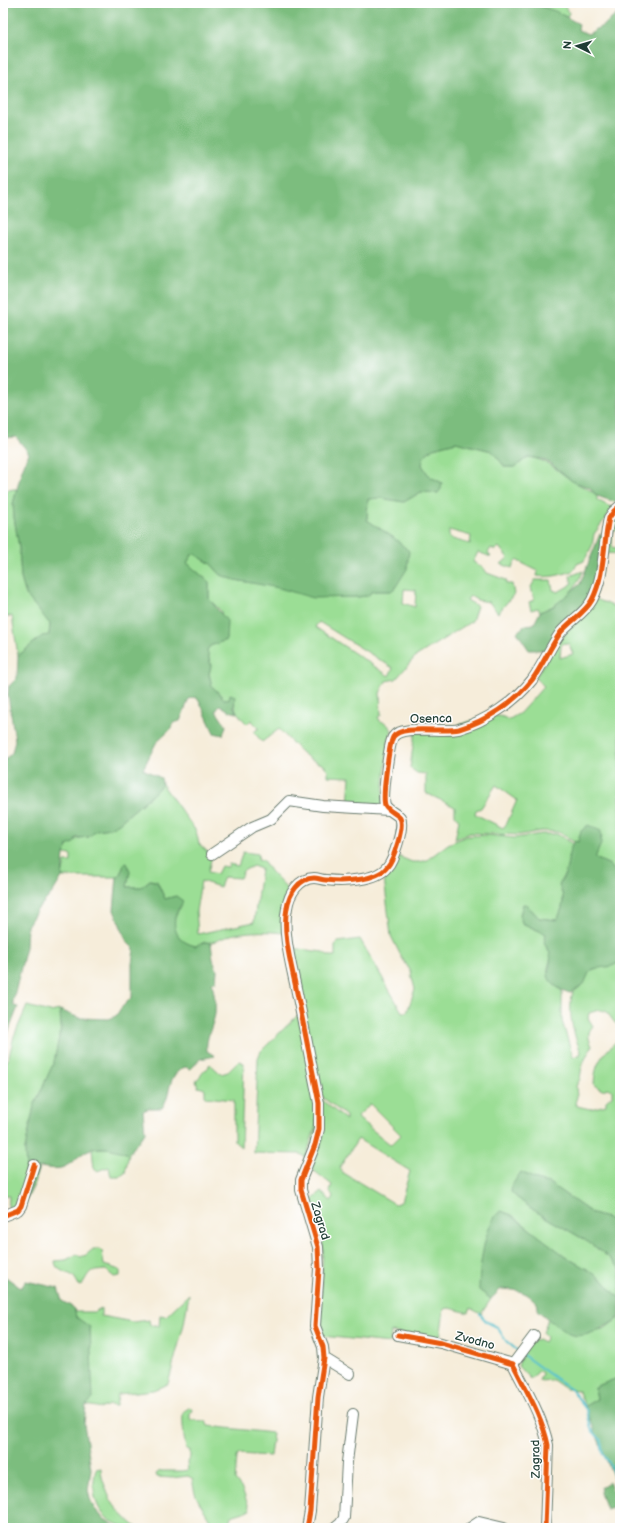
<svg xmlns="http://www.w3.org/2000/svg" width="623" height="1531" font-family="'Balsamiq Sans',sans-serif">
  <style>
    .green { fill: #9bde95; stroke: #5d8e64; fill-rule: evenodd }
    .forest { fill: #7cbd7e; stroke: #4e7d59 }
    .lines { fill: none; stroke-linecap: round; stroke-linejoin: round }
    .stream { stroke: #55c1cf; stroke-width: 2 }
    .minor-casing { stroke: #6a7b6e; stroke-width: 12 }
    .minor { stroke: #fff; stroke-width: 10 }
    .cycleway-casing { stroke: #fff; stroke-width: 8 }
    .cycleway { stroke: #e8590c; stroke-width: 5 }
    .labels { text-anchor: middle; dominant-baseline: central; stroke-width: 3; stroke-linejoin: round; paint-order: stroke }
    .street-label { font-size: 12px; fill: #1f3d34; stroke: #fff }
  </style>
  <rect width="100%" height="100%" fill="#fff"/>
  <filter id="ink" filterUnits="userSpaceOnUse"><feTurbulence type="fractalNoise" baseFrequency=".025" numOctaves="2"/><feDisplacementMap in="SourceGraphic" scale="8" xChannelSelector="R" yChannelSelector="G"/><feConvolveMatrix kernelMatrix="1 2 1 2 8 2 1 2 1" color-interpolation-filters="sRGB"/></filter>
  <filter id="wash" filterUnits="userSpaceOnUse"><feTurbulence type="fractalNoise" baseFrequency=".012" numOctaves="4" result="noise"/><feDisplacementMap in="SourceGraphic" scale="16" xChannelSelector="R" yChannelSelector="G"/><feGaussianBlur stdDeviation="0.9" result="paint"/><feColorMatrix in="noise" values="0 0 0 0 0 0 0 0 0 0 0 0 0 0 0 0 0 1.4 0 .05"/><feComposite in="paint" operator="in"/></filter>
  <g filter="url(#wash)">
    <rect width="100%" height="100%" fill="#f6edda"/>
    <!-- green -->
    <g class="green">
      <polygon points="531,3 563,3 569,13 567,17"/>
      <path d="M456,442L492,451L505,467H515L528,457C548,460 555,469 571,480C580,486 589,488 597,496V500L613,508L594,534L592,546L584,561L577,564L573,571C561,575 549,578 537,576L538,571L516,560L512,568L501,564L508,558L499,547L495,550L491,548L488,553L491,557L478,552L473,562L483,567L487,573L506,580V584H512L514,594L498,613L489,602L477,600L470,596L467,600L477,606L472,621L415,657L396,679L386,681L380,693L381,715L378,717L380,721L386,723L392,730L388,743L382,805H348L350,777L328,776V771L324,765L310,759L300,751L279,729L262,742L254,732L259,728L251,720L247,724C238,714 233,710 235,696L229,700L224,699L212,686L209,674L211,666L207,650L210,646L226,640L221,611L209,599V582L187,563L193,553L211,564L221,575L235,580L340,597H357L367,596L373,591H391L394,538L367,520L368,499L380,498L404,502L421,492L438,493L442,483L429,476L422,465L424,456L433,448ZM449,530L471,536L470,544L449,538ZM404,589L416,590L415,607L403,603ZM319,622L393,668L389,676L315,627Z"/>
      <polygon points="14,489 17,489 13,504 14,517 19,547 21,578 26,595 50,624 49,635 35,642 18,656 12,616 3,617 3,491"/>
      <polygon points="620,509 620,531 612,530 612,547 620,549 620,554 606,553 610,521"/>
      <path d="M583,571C574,593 562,603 540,612L538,608L531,610L529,602L534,600L531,587L535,580H551L553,590L558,592L572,584L570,576Z"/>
      <path d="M596,599L620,609V878L610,865L595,858L602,837L574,842L559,832L542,831L519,835L470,833L455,839L459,820L455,815V807L426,793V774L417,773L410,768L415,732C420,732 428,734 433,733C451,731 494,706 508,720L520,713L544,686L535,678L558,642ZM564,643L569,644L573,654L560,658L561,646ZM496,785L517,800L507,823L503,828L475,814L476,810L481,808Z"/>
      <path d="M162,784L196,831L199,844L212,856L208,872L217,874L221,866L228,867L229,864L238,866L243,852L259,854L258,859L263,860L270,871L288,890L284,899L283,933C267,931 251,931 235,934C224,936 215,944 205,942L196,946C176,943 166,922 182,906L176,896L165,899L157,881L150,880L141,887H127L130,871L124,864L120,876L117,877H62L65,862H71V855L64,854C68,840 76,838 89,837L96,830L110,828L119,823L153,794ZM253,866L261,869L254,922L198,934L196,911L201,881L220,887L224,877L240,878L243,871Z"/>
      <path d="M541,834H557L572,843L566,872L561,880L563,901L562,909L557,920L539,918L526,904L523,905L520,915L522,923L546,934V947C556,959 546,963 548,974C549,981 557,987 562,991V1021L573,1057L580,1055L581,1052C573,1034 567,1011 573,992C586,984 581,981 589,972C594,967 612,965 620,962V1026L615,1023L606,1011L599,1010L589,1013L588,1018L593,1026C587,1032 588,1038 592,1046L582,1065L580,1079L576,1086L577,1097L575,1103L577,1106L590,1109L606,1105V1101L612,1096V1090L608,1088L602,1090L594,1085C595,1061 603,1054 620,1038V1222L593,1214L549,1183L539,1181L521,1172L511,1192C543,1223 591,1235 620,1269V1299C605,1280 590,1272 570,1259C551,1247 530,1229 512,1215L501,1211L479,1290L491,1299L481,1314L470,1308L469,1313L449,1308L444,1309L440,1339L391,1332L390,1343L322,1336L319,1327L323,1251L322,1234C310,1224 309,1214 312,1199L321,1192L331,1201L334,1197L329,1191L332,1185L308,1166L322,1100L346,1120V1116L321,1096L291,948L323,952L329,956H335V945L338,942L360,939L402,1012H407L415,989L411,974L412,973L402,958L391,936L384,878L385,871L395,855L412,862H420L427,860L448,844L467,836L487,835L515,838ZM370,1104L401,1135L391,1145L359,1119L358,1116ZM358,1139L410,1171L401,1202L395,1204L342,1172L340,1167Z"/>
      <polygon points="27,1006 50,1012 60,1010 61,1028 54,1062 34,1106 25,1149 27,1199 8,1212 9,1196 3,1195 3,1096 5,1095 6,1089 3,1089 3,1066 8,1060 14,1036"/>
      <polygon points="301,1012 317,1109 316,1125 306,1157 300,1154 254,1153 258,1058 261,1051"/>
      <polygon points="239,1061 244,1063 241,1147 234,1141 234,1100 205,1097 205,1089 198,1087 196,1081 210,1064 221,1074 228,1072"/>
      <polygon points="105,1148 116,1149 129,1154 125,1173 119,1177 111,1177 109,1167 97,1171 94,1169 92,1149"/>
      <path d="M93,1249H99L102,1251L104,1265L120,1270V1276L114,1277L106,1270C88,1272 91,1269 82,1285L79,1286C78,1283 76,1280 74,1277C68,1271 55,1272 55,1261L66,1260L77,1254L80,1257L86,1255Z"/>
      <polygon points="189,1294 184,1324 168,1384 153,1390 118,1394 116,1406 109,1405 102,1408 86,1405 91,1364 90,1328 76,1317 74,1312 94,1312 101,1308 101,1316 133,1322 149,1320 150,1325 159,1326 160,1315 166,1316"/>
      <path d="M620,1317V1377L595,1387L597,1399L585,1406L578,1390L566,1389L553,1380L539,1381L542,1373L539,1371L530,1379L518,1366C520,1357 529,1341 538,1339L544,1342L547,1337L543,1333L548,1318L570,1334L604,1329Z"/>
      <path d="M190,1407L192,1410L190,1414V1420L206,1421L208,1426L273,1433L270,1456L239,1454L237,1457L235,1480L242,1489L250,1510L231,1516L229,1523L238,1528H214C207,1511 192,1498 193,1479L188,1476L172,1478L157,1477L156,1474L160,1471H181L188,1470L187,1462L190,1457V1450L186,1449C184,1436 182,1425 183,1412Z"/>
      <path d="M101,1468C101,1476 103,1480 105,1486C112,1507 121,1515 138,1528C102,1528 88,1501 96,1469Z"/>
    </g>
    <!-- forest -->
    <g class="forest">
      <polygon points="3,3 531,3 555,11 579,24 578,30 588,34 604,25 620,12 620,504 597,496 590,488 572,481 550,463 541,459 528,457 515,467 505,467 492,451 456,442 433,448 424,456 422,465 429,476 442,483 441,489 438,493 421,492 404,502 380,498 368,499 367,520 394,538 409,551 407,569 395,588 391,591 373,591 367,596 357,597 313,598 279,588 235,580 221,575 211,564 193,553 187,563 209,582 209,599 227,621 226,640 210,646 207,650 211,666 209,674 212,686 224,699 229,700 230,694 235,696 234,707 237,713 229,711 220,705 216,711 226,726 223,735 214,733 199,700 194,697 189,699 180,721 173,723 170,730 156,743 143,769 161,778 162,784 153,794 119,823 110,828 96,830 89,837 76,838 74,843 67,846 64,854 62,877 53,892 37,910 27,926 26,947 13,1001 14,1006 18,1007 8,1033 3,1040 3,761 12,753 15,740 8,695 9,686 17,678 18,656 42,636 49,635 50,624 26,595 21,578 19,547 14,517 13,504 22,470 29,453 16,437 3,438"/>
      <polygon points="600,534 603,535 595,593 547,650 529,650 517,632 526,625 534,624 540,612 554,606 580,584"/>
      <path d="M588,825L601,831V844L595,858L610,865L620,878V962L612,966L593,969L589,973L584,984L570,993C562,991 547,983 548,973C548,967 552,961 550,954C549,950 546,947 544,943L546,934L522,923L520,915L523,904H526L539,918L557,920C563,908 566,898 559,886C561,880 565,876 566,871C569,862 567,849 575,841L578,842L581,831Z"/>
      <path d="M127,863L130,871L127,887H141L150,880L157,882L165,899L176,896L183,901C182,906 177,909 176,914C171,931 180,943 196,946L205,942L211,943L213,959L217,970L216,981L212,983C214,993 216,1003 215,1014C213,1026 205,1039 207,1051L215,1056L200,1059L191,1069L185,1067C166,1075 172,1094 162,1108H150L143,1111L145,1132L129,1154C114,1149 95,1143 82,1154C76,1158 71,1164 64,1167C56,1170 48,1168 40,1167L35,1183L27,1199L25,1149L34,1106L54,1062L61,1028L60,1010L79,1018L109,1019L116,1016L121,1008L132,997V964L134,949L127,942L114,910L117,877L120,876L124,864Z"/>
      <path d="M521,1172L539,1181L549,1183L593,1214L620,1222V1269C591,1235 543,1223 511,1192L512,1185Z"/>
      <path d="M501,1211L511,1215L569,1259L587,1269L603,1280L620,1299V1317C609,1325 584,1341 569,1334C558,1328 547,1318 537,1310L538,1305C528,1291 518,1290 501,1289L491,1299L479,1290C479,1272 484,1220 501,1211Z"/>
      <polygon points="3,1275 21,1288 26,1281 58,1288 62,1301 74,1308 76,1317 90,1327 93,1399 86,1405 84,1424 91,1469 88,1490 90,1499 94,1508 103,1518 118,1528 3,1528"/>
      <polygon points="620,1377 620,1505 606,1509 600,1493 601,1487 609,1482 613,1491 618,1489 585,1406 597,1399 595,1387"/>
    </g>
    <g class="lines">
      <!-- stream -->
      <g class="stream">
        <polyline points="480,1314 487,1322 497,1327 506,1341 518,1351"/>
        <polyline points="523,1355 573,1391 587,1411 591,1429 601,1440 603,1454 610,1464 616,1484 620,1489"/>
      </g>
    </g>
  </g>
  <g filter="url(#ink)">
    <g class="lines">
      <defs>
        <g id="minor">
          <polyline points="212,854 252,827 271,819 289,801 323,806 389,810"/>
          <polyline points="3,1216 18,1210 21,1206 34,1165"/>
          <path d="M398,1335L441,1343L513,1364C526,1390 542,1416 548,1445L545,1528"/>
          <polyline points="324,1358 350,1374"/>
          <polyline points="513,1364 534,1336"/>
          <path d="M307,1528L310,1511L318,1397L324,1358L323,1347L315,1326L319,1269L318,1247L301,1190V1180L315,1145L319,1129V1103C311,1064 304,1026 296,988C291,964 282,932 287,908C289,894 299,878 314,878C318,878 322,880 326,880C342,882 377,881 387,867C393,861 405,826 400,818C396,813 388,811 385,805C382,796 389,745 393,737C401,724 442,733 459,729C486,721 514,703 532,680C543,665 550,647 561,632C570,621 585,613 592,600C605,575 603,545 609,518L614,511L620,506"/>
          <polyline points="335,1528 340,1524 344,1518 347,1462 353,1414"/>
          <polyline points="470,1528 479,1522 504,1528"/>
        </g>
      </defs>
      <!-- minor casing -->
      <use href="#minor" class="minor-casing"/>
      <!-- minor -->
      <use href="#minor" class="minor"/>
      <defs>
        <g id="cycleway">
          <polyline points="3,1216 18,1210 21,1206 34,1165"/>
          <path d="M398,1335L441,1343L513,1364C526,1390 542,1416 548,1445L545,1528"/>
          <path d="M307,1528L310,1511L318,1397L324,1358L323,1347L315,1326L319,1269L318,1247L301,1190V1180L315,1145L319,1129V1103C311,1064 304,1026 296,988C291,964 282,932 287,908C289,894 299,878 314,878C318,878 322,880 326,880C342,882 377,881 387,867C393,861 405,826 400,818C396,813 388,811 385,805C382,796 389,745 393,737C401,724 442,733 459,729C486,721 514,703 532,680C543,665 550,647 561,632C570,621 585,613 592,600C605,575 603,545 609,518L614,511L620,506"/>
        </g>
      </defs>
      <!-- cycleway casing -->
      <use href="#cycleway" class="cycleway-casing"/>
      <!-- cycleway -->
      <use href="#cycleway" class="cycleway"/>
    </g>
  </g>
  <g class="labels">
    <!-- street labels -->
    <g class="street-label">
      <text transform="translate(431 719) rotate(-1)">Osenca</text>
      <text transform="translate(320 1221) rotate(73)">Zagrad</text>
      <text transform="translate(475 1341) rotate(15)">Zvodno</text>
      <text transform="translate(536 1459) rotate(-91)">Zagrad</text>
    </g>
  </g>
  <!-- margin -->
  <rect width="623" height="1531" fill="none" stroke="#fff" stroke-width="16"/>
  <!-- north arrow -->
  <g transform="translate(577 46) rotate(275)" stroke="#ffffff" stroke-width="3" paint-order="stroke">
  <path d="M0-3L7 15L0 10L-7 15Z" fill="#1f3d34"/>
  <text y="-6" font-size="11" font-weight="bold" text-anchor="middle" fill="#1f3d34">N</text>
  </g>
</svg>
